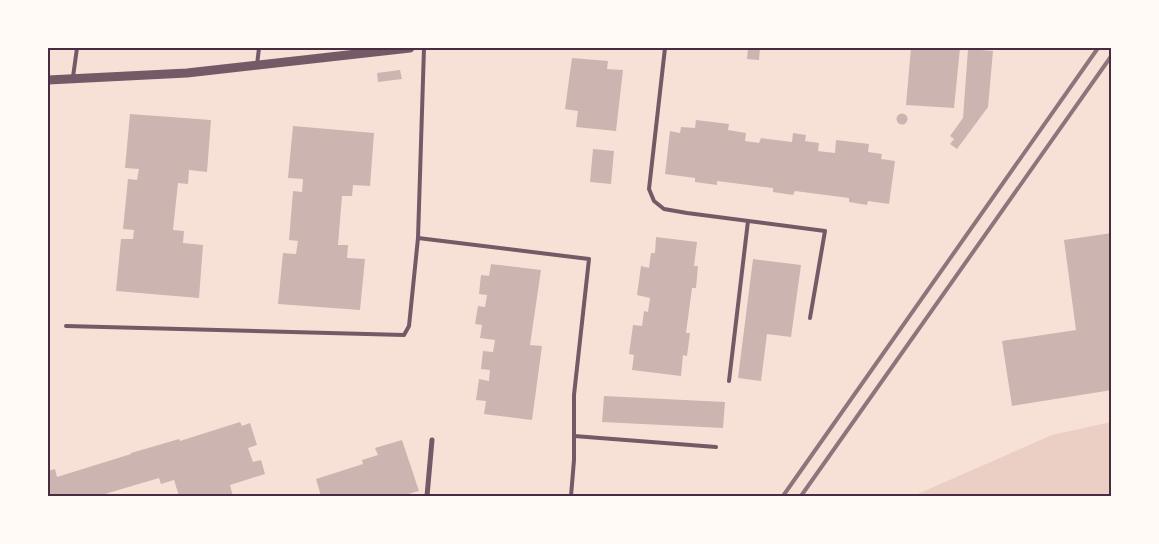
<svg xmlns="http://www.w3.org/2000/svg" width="1159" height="544" font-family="'Playfair Display',serif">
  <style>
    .green { fill: #ebcfc5 }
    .building { fill: #ccb4b1 }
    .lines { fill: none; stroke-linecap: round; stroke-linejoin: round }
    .service { stroke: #755966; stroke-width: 4 }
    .minor { stroke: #755966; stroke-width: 5 }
    .tertiary { stroke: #755966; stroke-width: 9 }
    .rail { stroke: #8f747c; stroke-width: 4 }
    .neatline { fill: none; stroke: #4a2c40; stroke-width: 2 }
  </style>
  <rect width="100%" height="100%" fill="#f7e1d7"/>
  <!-- green -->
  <polygon class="green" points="1111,422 1111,496 913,496 1052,435"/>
  <!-- building -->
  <g class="building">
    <polygon points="748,48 760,48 759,60 747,59"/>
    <polygon points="911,48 960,48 954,108 906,105"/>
    <polygon points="968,49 993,51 988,107 957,149 950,144 954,139 950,136 963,118"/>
    <polygon points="572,58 608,61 607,69 623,70 616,131 576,127 578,111 565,109"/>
    <polygon points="400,70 402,79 378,82 377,73"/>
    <circle cx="902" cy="119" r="5.5"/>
    <polygon points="130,114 211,120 207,172 189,170 188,184 178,183 173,230 184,231 183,243 203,245 199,298 116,291 121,239 133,239 134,230 123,229 128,179 137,180 139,169 125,168"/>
    <polygon points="696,120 729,124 728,130 746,133 745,141 759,143 761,138 792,142 793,133 806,135 805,141 819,143 818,151 835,153 836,140 869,144 868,152 882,154 881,159 895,161 889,204 868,201 867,205 849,202 849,198 795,191 793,195 773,192 773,188 717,181 717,185 695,182 695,178 665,174 670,131 680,133 681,127 695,128"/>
    <polygon points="293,126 374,133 370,186 353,185 352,196 342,196 338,245 348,245 347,258 365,259 360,310 278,304 283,253 296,254 298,241 289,240 293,191 302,192 303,179 288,178"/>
    <polygon points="593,149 614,151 611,184 590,182"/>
    <polygon points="1112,233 1112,390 1012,406 1002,341 1076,330 1064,240"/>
    <polygon points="656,237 697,242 694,266 698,266 696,288 692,288 686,333 690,333 687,356 683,355 681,376 632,370 634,355 629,354 633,325 642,326 644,311 648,312 650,298 637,295 641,266 649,268 651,253 655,253"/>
    <polygon points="753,259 801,265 791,337 767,334 761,381 738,378"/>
    <polygon points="491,264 541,270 530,345 542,346 532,420 484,414 486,401 476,400 479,379 489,381 490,370 481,369 483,351 493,352 495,340 480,338 482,325 475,324 478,306 485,307 487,295 479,294 481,275 489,276"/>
    <polygon points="604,396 725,402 723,428 602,422"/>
    <polygon points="240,422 242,426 250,423 257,445 248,448 253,462 261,460 265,474 230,485 233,496 179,496 174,480 161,484 159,478 98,496 48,496 48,471 55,469 57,477 131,454 131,453 179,439 180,441"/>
    <polygon points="402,440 419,491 401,496 321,496 316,479 363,464 362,460 378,455 375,448"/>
  </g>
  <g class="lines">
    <!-- service -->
    <g class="service">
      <polyline points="665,48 649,189 654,201 664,209 687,213 825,231 810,318"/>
      <polyline points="257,65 259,48"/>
      <polyline points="73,77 77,48"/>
      <polyline points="418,238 589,259 574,395 574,460 571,496"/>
      <polyline points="66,326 404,335 409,326 418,238 424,48"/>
      <polyline points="729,381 748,221"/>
      <polyline points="574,436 716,447"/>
    </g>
    <!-- minor -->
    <polyline class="minor" points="427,496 432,440"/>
    <!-- tertiary -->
    <polyline class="tertiary" points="48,80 187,73 410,48"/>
    <!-- rail -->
    <g class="rail">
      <polyline points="783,496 1098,48"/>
      <polyline points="801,496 1112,55"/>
    </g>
  </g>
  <!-- border -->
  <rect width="1159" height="544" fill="none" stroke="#fffaf5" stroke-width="98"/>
  <rect x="49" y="49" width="1061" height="446" class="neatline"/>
</svg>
